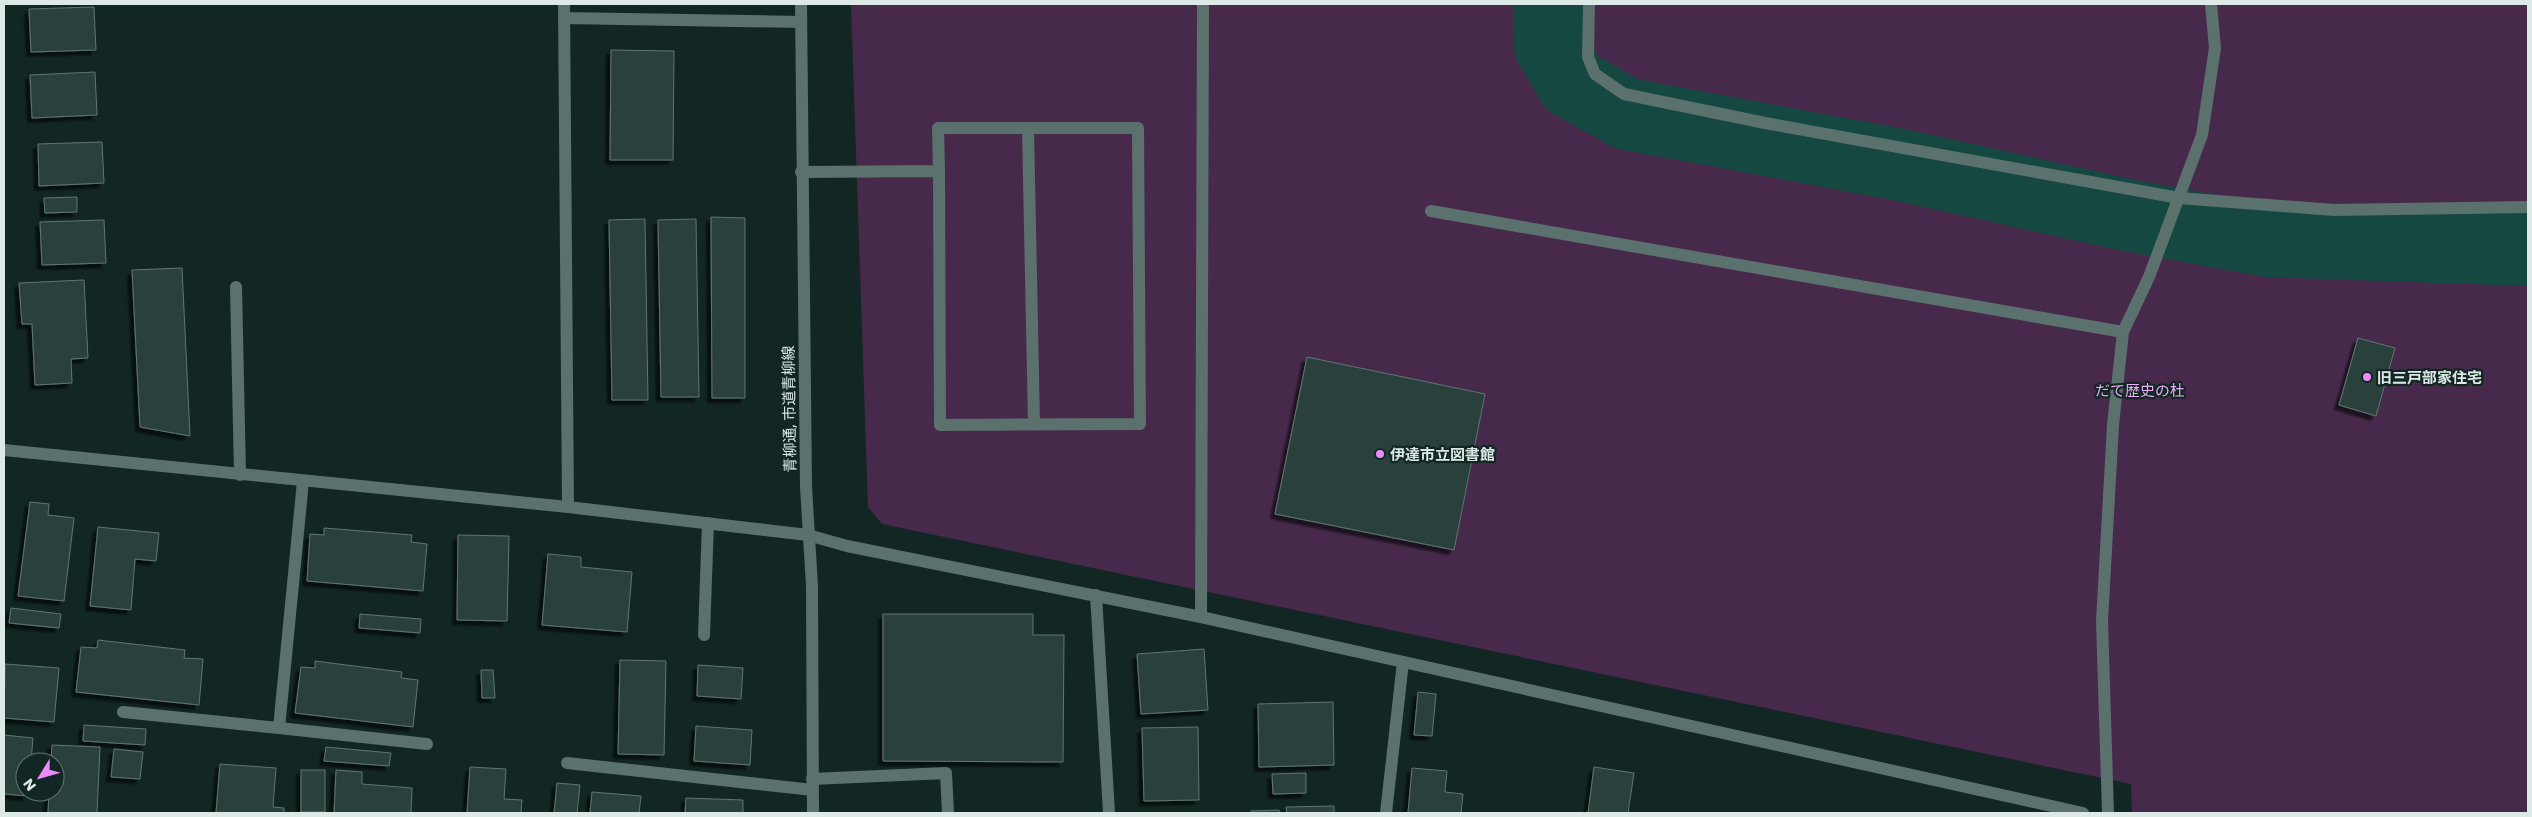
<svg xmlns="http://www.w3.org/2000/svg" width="2532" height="817" font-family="Poppins,'Noto Sans JP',sans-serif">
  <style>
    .green { fill: #472a4b }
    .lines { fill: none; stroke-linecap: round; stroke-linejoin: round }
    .river { stroke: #154841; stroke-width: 72 }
    .building { fill: #2b403d; stroke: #5f7672; filter: url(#shadow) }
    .minor { stroke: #5b716d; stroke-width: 12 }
    .poi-dot { fill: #ec8cfb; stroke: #122724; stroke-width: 2 }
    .labels { text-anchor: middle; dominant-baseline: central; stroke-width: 4.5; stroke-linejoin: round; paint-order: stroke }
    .poi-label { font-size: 15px; font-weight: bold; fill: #dde9e7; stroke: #122724; text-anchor: start }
    .park-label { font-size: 15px; fill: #ebabf4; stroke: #122724 }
    .street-label { font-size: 15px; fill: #dde9e7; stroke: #122724 }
  </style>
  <defs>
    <filter id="shadow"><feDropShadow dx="-4.5" dy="4.5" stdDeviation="1" flood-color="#0009"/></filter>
  </defs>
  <rect width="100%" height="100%" fill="#122724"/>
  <!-- green -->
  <polygon class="green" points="851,4 2528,4 2528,813 2132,813 2131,784 882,524 868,507"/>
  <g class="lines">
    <!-- river -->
    <polyline class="river" points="1549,4 1550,46 1572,83 1627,114 1896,164 2127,215 2268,241 2528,250"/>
  </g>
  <!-- building -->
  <g class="building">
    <polygon points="94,7 96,50 31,52 29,9"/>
    <polygon points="611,50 674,51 673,160 610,160"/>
    <polygon points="95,72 97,115 32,118 30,75"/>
    <polygon points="102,142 104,183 39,186 38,144"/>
    <polygon points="77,197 77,212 45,213 44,198"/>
    <polygon points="711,217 745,218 745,398 712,398"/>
    <polygon points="645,219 648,400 612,400 609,220"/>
    <polygon points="696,219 699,397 661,397 658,220"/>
    <polygon points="104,220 106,263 42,265 40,222"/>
    <polygon points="182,268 190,436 140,427 132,270"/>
    <polygon points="84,280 88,358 71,359 72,383 35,385 32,324 22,324 19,283"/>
    <polygon points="2358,338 2395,348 2376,416 2339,405"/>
    <polygon points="1307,357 1485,394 1454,550 1275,514"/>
    <polygon points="30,502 49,504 48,515 74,518 64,601 18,596"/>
    <polygon points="98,527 159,533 156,561 135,559 131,610 90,606"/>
    <polygon points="324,528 412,535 411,542 427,544 423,591 307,581 310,534 324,535"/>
    <polygon points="458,535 509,536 507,621 457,620"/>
    <polygon points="548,554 581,557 581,567 632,572 627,632 542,625"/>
    <polygon points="11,608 61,614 59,628 9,623"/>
    <polygon points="360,614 421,619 420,633 359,628"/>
    <polygon points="883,614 1033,614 1033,635 1064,635 1063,762 883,761"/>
    <polygon points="98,640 185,650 184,658 203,659 199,705 76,692 81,647 97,648"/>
    <polygon points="1204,649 1208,710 1141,714 1137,654"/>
    <polygon points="620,660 666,661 664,755 618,754"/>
    <polygon points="315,661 402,672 401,678 418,680 413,727 295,713 301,667 315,668"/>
    <polygon points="5,664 59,668 54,722 4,718"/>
    <polygon points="698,665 743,668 741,699 697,696"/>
    <polygon points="481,670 493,670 495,698 482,698"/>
    <polygon points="1418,692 1436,694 1432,736 1414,735"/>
    <polygon points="1333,702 1334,765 1259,767 1258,704"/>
    <polygon points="84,725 146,729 145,745 83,741"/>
    <polygon points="696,726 752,730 750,765 694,761"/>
    <polygon points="1198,727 1199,800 1144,801 1142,728"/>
    <polygon points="4,735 33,738 31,762 25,762 25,792 28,792 27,796 4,794"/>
    <polygon points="52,745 100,747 97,813 48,813 49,792 55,792 55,762 51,762"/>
    <polygon points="326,747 391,753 389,766 324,761"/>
    <polygon points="114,749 143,752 140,779 111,777"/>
    <polygon points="220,764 276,768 273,807 284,808 284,813 216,813"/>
    <polygon points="470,767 506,769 504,799 522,800 521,813 467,813"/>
    <polygon points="1594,767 1634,773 1628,813 1588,813"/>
    <polygon points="1412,768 1447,771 1445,792 1463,794 1461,813 1408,813"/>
    <rect x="301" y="770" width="24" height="42"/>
    <polygon points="336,770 362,772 362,784 412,788 411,813 334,813"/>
    <polygon points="1306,773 1306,793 1273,794 1272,774"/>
    <polygon points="557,783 580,785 577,813 554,813"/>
    <polygon points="592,792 641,796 639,813 590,813"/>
    <polygon points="686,798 743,800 743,813 685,813"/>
    <polygon points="1334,806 1334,813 1287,813 1286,807"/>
    <polygon points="1279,810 1279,813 1251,813 1251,811"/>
  </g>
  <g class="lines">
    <!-- minor -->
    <g class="minor">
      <polyline points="564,4 568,507"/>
      <polyline points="801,4 806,487 812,586 813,813"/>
      <polyline points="1589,4 1588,57 1595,74 1624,94 1765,123 2179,198 2334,210 2528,207"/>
      <polyline points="564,18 801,22"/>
      <polyline points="1028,128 1034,424"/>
      <polyline points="801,172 939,171 940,425 1140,424 1138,128 938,128 939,171"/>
      <polyline points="1431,211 2123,332"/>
      <polyline points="236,287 240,475"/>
      <polyline points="4,450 568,507 808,535 847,546 1201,617 2083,813"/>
      <polyline points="1096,595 1109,813"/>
      <polyline points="1201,617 1203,4"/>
      <polyline points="704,635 708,523"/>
      <polyline points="123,712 279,728 303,481"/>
      <polyline points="279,728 427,744"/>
      <polyline points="567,763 813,790"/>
      <polyline points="812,779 946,773 948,813"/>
      <polyline points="1386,813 1403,662"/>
      <polyline points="2108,813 2102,621 2113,425 2123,332 2149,277 2202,135 2215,48 2211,4"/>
    </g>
  </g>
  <!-- markers -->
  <g class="poi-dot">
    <circle cx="2367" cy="377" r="5"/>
    <circle cx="1380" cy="454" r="5"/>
  </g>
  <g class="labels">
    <!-- poi labels -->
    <g class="poi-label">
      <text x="2377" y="377">旧三戸部家住宅</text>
      <text x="1390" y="454">伊達市立図書館</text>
    </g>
    <!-- park labels -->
    <g class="park-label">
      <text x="2140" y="390">だて歴史の杜</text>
    </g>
    <!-- street labels -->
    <g class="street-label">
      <text transform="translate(789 409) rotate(-91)">青柳通, 市道青柳線</text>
    </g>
  </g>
  <!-- border -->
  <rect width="2532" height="817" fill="none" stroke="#dde9e7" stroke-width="10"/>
  <!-- north arrow -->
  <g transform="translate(40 777) rotate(233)"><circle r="24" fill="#122724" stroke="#637572"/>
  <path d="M0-4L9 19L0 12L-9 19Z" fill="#ec8cfb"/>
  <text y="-8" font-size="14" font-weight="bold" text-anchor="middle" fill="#dde9e7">N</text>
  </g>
</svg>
